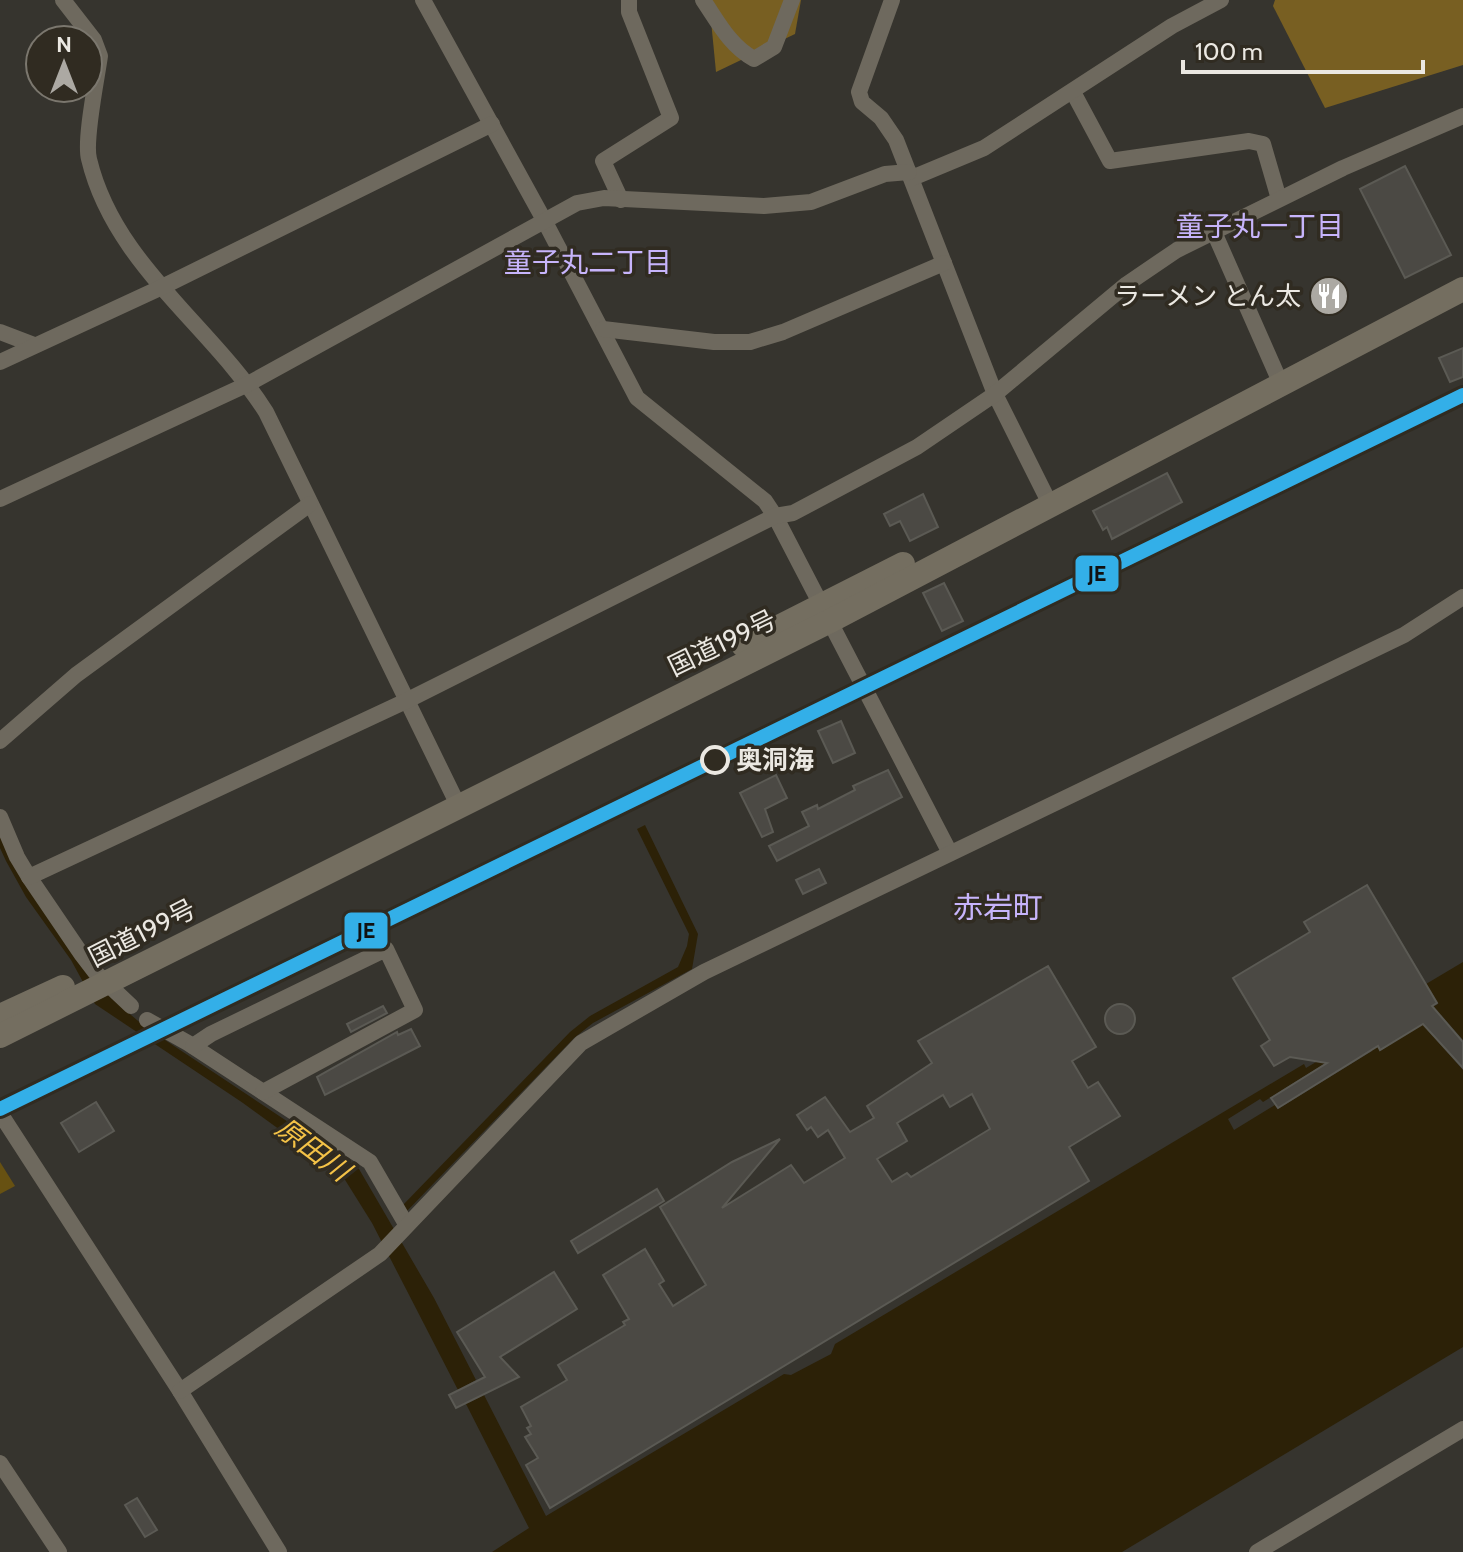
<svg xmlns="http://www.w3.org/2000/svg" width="1463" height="1552" font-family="Cabin,'Noto Sans JP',sans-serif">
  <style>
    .green { fill: #675112 }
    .forest { fill: #785f22 }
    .water { fill: #2c2107; fill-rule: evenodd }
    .building { fill: #4b4944; stroke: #5b5a54; stroke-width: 2; fill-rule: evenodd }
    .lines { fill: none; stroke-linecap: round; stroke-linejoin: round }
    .minor { stroke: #6e695e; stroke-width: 16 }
    .highway { stroke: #746e60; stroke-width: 24 }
    .rail-1-casing { stroke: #302b21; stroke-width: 20 }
    .rail-1 { stroke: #33afe8; stroke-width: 14 }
    .stop-dot { fill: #302b21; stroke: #ebe8e2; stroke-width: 4 }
    .labels { text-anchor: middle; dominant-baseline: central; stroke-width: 7; stroke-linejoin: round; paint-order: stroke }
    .poi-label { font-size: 26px; fill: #ebe8e2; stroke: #302b21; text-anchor: end }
    .street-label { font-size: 26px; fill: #ebe8e2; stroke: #302b21 }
    .stop-label { font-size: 26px; font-weight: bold; fill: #ebe8e2; stroke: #302b21; text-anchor: start }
    .neighbourhood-label { font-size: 28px; fill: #c7b4fb; stroke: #302b21 }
    .water-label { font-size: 28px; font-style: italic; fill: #f4c247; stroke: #302b21 }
    .quarter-label { font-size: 30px; fill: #c7b4fb; stroke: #302b21 }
    .line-badge { stroke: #302b21; stroke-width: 3 }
    .pale-badge-label { font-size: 22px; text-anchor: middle; font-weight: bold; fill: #111 }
  </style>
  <rect width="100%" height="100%" fill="#36342e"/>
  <!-- green -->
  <polygon class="green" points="0,1162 15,1186 0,1194"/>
  <!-- forest -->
  <g class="forest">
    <polygon points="709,0 801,0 795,34 716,72"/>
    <polygon points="1275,0 1463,0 1463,65 1325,108 1273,6"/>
  </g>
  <!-- water -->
  <g class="water">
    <polygon points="645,825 698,934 692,969 593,1023 574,1038 407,1211 403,1205 570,1032 590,1016 678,967 687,946 689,934 637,829"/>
    <polygon points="0,827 111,998 144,1026 359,1169 434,1298 476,1380 458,1390 372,1223 342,1175 243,1103 95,1004 71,960 26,897 6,861 0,848"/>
    <path d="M1463,962V1040L1441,1015L1425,1027L1463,1070V1347L1122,1552H492L529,1528L466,1404L484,1395L546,1516L784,1374L791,1375L831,1354L835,1344L1304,1064L1306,1068L1368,1031L1380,1051L1408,1033L1405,1023L1438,1004L1426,984ZM1364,1039L1372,1051L1278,1109L1275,1105L1234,1130L1228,1119L1260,1099L1263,1102Z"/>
  </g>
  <!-- building -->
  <g class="building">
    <polygon points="1405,166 1451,255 1405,278 1360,189"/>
    <polygon points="1463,348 1463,377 1450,382 1439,358"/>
    <polygon points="1167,473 1182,502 1112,539 1107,527 1103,530 1093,511"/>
    <polygon points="923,494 938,527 910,541 900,521 890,526 884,514"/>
    <polygon points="944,583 963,621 942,631 923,593"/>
    <polygon points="841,721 855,753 833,763 818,731"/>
    <polygon points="888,770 902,797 777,861 769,846 809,826 802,812 817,805 818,809 855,790 853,786"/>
    <polygon points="776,775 787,798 765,809 773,832 762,837 740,793"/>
    <polygon points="819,869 826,883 803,894 796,880"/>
    <polygon points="1367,885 1437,1003 1432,1006 1463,1042 1463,1068 1423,1024 1380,1050 1378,1046 1278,1108 1271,1098 1327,1063 1290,1057 1274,1066 1261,1046 1270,1040 1233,978 1310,932 1304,922"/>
    <path d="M1048,966L1096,1047L1072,1061L1088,1088L1098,1082L1120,1116L1069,1147L1089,1181L550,1508L526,1465L538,1458L525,1437L531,1434L527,1428L531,1426L521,1407L567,1380L558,1365L625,1325L623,1322L629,1319L603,1275L645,1249L664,1281L659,1284L673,1306L706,1285L660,1207L732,1162L780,1139L722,1208L791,1165L804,1183L845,1158L828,1130L818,1137L811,1127L807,1130L797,1115L825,1097L850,1132L874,1118L867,1106L932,1063L918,1041ZM972,1094L990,1129L911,1177L907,1173L892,1182L877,1159L907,1141L897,1123L943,1095L950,1107Z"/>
    <circle cx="1120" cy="1019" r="15"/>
    <polygon points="383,1006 387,1013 351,1032 347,1024"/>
    <polygon points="411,1029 420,1046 325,1095 317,1077 397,1032 398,1035"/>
    <polygon points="96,1102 114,1131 79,1152 61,1123"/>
    <polygon points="657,1189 664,1201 578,1253 571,1241"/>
    <polygon points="554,1272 577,1309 500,1357 519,1377 456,1408 449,1395 485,1377 457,1332"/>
    <polygon points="137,1498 157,1530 145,1537 125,1505"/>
  </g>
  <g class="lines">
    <!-- minor -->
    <g class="minor">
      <path d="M63,0L94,40L100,56C97,78 84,140 89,159C114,264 211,325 266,412L458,805"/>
      <polyline points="423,0 544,220 637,398 765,501 775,516 950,853"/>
      <path d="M703,0C718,22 730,46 754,59L774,47L792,0"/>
      <polyline points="892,0 859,92 862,102 881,118 896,140 995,394 1051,506"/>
      <polyline points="1073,92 1110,161 1249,141 1263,144 1279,199"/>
      <polyline points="912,178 984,148 1172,26 1221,0"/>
      <polyline points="621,200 603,161 671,118 629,12 629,0"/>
      <polyline points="1214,232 1281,384"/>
      <polyline points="603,329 714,342 750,342 783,332 944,263"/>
      <polyline points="0,332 34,345"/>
      <polyline points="0,362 160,288 492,124"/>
      <polyline points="0,499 248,384 577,203 604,198 764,206 811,202 885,174 909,172"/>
      <polyline points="0,741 76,675 310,504"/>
      <polyline points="0,817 17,857 29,877 82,955 95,972 131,1006"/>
      <polyline points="29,877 406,701 775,516 793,513 917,447 995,394 1127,284 1177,250 1343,168 1463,116"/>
      <polyline points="147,1020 188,1043 370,1162 406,1224"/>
      <polyline points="193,1046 211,1034 386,949 415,1010 263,1092"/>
      <polyline points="0,1113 180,1391 279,1552"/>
      <polyline points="180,1391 380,1254 581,1043 704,972 1404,635 1463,597"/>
      <polyline points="0,1463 59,1552"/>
      <polyline points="1257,1552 1463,1429"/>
    </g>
    <!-- highway -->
    <g class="highway">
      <polyline points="743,645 903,564"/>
      <polyline points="0,1016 63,987"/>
      <polyline points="0,1036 830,621 1463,289"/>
    </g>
    <defs>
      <polyline id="rail-1" points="0,1109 1463,395"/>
    </defs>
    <!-- rail-1 casing -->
    <use href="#rail-1" class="rail-1-casing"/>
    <!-- rail-1 -->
    <use href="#rail-1" class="rail-1"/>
  </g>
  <!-- icons -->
  <defs>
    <symbol id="restaurant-disc" viewBox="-11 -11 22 22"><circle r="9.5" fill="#aca9a3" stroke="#302b21"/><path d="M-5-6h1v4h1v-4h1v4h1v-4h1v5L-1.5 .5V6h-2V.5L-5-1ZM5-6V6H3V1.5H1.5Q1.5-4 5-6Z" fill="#fff"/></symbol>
  </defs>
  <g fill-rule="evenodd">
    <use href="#restaurant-disc" x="1307" y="274" width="44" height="44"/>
  </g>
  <!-- markers -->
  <circle class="stop-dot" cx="715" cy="760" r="13"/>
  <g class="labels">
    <!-- poi labels -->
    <g class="poi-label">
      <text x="1301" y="296">ラーメン とん太</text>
    </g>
    <!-- street labels -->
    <g class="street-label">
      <text transform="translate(722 643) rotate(-26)">国道199号</text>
      <text transform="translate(142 933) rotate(-27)">国道199号</text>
    </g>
    <!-- stop labels -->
    <g class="stop-label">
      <text x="736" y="760">奥洞海</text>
    </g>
    <!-- neighbourhood labels -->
    <g class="neighbourhood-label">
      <text x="1260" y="226">童子丸一丁目</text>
      <text x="588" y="262">童子丸二丁目</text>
    </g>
    <!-- water labels -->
    <g class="water-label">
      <text transform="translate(313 1149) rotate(37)">原田川</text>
    </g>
    <!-- quarter labels -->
    <g class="quarter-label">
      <text x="998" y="907">赤岩町</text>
    </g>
  </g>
  <g class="line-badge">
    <rect x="1074" y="554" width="46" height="39" rx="8" fill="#33afe8"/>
    <rect x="343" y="911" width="46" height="39" rx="8" fill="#33afe8"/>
  </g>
  <g class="pale-badge-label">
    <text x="1097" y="581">JE</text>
    <text x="366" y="938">JE</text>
  </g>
  <!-- north arrow -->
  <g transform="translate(64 64)"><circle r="38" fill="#302b21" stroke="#7b776e" stroke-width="2"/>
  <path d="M0-6L14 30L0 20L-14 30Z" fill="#aca9a3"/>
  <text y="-12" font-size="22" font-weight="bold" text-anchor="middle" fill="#ebe8e2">N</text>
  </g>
  <!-- scale -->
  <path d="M1183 60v12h240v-12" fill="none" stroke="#ebe8e2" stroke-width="4"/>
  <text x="1195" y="60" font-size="24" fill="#ebe8e2" stroke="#302b21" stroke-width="6" paint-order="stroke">100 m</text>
</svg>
